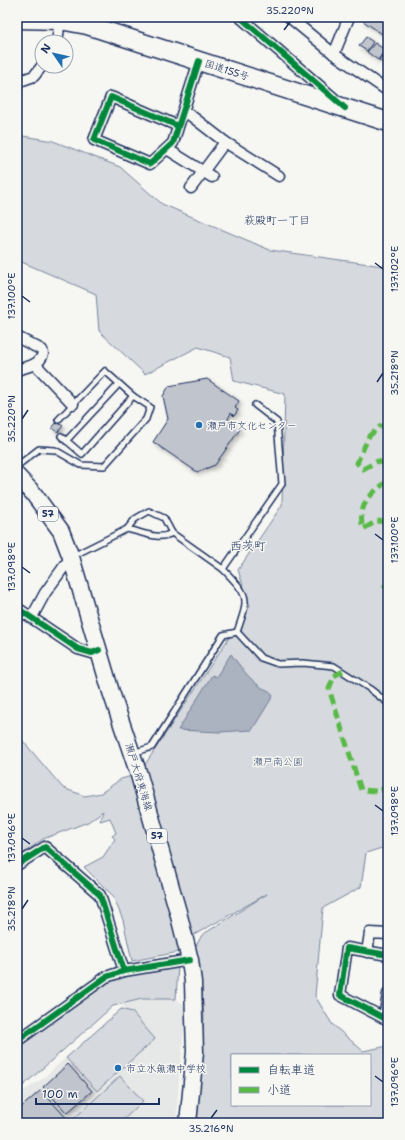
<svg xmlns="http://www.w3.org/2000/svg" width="405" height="1140" font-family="'Shantell Sans','Klee One',sans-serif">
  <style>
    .built { fill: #e6e7e7 }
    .green { fill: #d6d9dd; stroke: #78849e; fill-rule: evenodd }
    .water { fill: #abb2c0; stroke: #717e99 }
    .building { fill: #c0c4cd; stroke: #1b2f5e; filter: url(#shadow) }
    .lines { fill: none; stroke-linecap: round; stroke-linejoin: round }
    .lane-casing { stroke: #1b2f5e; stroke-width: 8 }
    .street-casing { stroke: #1b2f5e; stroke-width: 13 }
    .primary-casing { stroke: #1b2f5e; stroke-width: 19 }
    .highway-casing { stroke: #1b2f5e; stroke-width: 21 }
    .lane { stroke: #f6f6f2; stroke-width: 5 }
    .street { stroke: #f6f6f2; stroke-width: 10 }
    .primary { stroke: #f6f6f2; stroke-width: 16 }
    .highway { stroke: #f6f6f2; stroke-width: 18 }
    .quiet { stroke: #58b947; stroke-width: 5; stroke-dasharray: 10 5; stroke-linecap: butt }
    .cycleway-casing { stroke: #f6f6f2; stroke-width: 8 }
    .cycleway { stroke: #00873e; stroke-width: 6 }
    .ticks { fill: none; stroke: #1b2f5e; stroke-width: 1.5 }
    .poi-dot { fill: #1f6fb2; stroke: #f6f6f2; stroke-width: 1.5 }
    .labels { text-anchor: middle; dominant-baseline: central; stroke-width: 3; stroke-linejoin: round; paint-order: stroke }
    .shield { fill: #f6f6f2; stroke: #5d6b8a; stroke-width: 1 }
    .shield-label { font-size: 9px; font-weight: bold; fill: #1b2f5e }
    .street-label { font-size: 10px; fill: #1b2f5e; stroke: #f6f6f2 }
    .poi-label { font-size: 10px; fill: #1b2f5e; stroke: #f6f6f2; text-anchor: start }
    .park-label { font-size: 10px; fill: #405177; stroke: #f6f6f2 }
    .neighbourhood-label { font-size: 11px; fill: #1b2f5e; stroke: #f6f6f2 }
    .quarter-label { font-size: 12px; fill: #1b2f5e; stroke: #f6f6f2 }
    .neatline { fill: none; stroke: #1b2f5e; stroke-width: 1.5 }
    .ticks-label { font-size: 10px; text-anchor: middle; fill: #1b2f5e }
  </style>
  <defs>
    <filter id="shadow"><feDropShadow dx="2.5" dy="2.5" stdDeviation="2" flood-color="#0004"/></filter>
  </defs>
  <rect width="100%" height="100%" fill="#f6f6f2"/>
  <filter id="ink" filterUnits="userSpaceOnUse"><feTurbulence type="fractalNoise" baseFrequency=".025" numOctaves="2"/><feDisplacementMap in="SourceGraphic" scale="8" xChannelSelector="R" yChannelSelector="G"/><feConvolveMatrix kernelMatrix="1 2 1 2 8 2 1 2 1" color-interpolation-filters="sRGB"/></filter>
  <g filter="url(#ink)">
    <!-- built -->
    <polygon class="built" points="128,998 176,999 187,1007 179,1077 176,1123 17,1123 17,1095 41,1080 121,1009"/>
    <!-- green -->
    <g class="green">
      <path d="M17,135L53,141L120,167L162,204L270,250L383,266L388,259V846L366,853L361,887L323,908L315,996L332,1024L363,1051L388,1046V1123H192L204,1018L201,979L195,948L202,935L267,894L192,936L144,766L250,606L238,570L282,505L285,394L234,381L230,357L198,347L145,374L99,331L96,294L17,260ZM232,1055H370V1105H232Z"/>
      <polygon points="17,734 63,788 85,796 101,793 121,779 132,776 184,951 132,961 123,920 113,896 84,867 103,857 115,839 112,836 116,833 110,818 100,821 103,811 88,822 43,839 17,858"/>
      <polygon points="178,965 176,999 142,999 113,1006 17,1091 17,1045 116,974"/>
      <polygon points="121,1009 132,1012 155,1039 97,1091 66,1058"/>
      <polygon points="120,1076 143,1101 120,1123 69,1123"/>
    </g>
    <!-- water -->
    <path class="water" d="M231,654C240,666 248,678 261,687C265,690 271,690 273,696L252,730L219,732L178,730L212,675L216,677Z"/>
    <!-- building -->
    <g class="building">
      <polygon points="366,17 377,17 388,24 388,38 363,21"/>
      <polygon points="366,37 373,42 367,51 359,46"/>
      <polygon points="375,43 385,50 378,60 367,52"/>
      <polygon points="386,50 388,52 388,66 379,60"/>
      <polygon points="387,71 388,72 388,86 381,84"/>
      <polygon points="207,379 239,401 235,408 238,410 234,416 231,413 227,421 240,429 215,465 197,472 153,442 168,419 163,396 169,386"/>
      <polygon points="57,422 63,426 58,432 52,428"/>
      <polygon points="68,1064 92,1091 67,1113 43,1087"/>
      <polygon points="41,1090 69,1121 67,1123 17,1123 17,1111"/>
    </g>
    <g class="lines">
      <defs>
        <g id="lane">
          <polyline points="61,436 82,454 133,396"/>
          <polyline points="66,441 119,384"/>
          <polyline points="17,466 39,449 55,450 81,465 104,466 146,419 150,407 133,396 105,371 58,420"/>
          <path d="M127,529C142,532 158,541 172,533"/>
          <polyline points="73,556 127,529 135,519 149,511 164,518 172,533 223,569 282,484 277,422 255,405"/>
          <path d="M223,569C250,597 249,597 237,632"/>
          <polyline points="237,632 261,658 278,664 303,663 334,666 370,689 388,703"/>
          <polyline points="133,753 152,747 223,635 237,632"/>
        </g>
        <g id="street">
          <polyline points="240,17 337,101"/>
          <polyline points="289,17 334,54 388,91"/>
          <polyline points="57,42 60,20"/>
          <polyline points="334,54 349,17"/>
          <polyline points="17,82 34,76 42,66"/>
          <polyline points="183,112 190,115 225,142 279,176"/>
          <polyline points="178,126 111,97 94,140 150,164 173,143 199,61"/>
          <polyline points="167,149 212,177"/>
          <polyline points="191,188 225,142"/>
          <path d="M17,337L42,350L43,354C39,366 28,366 17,370"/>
          <polyline points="35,364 73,404"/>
          <polyline points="17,608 78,649 92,653 99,650"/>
          <polyline points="32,617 45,593 71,557"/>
          <polyline points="17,865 45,847 100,895 124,971"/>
          <polyline points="367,952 370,933 388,934"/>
          <polyline points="388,955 347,948 340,995 384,1018 388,994"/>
          <polyline points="17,1041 106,977 124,971 190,960"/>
        </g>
        <polyline id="primary" points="17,476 33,493 61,531 71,557 111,692 139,775 178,912 190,960 193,982 195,1052 188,1123"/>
        <polyline id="highway" points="17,19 60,20 87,25 388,122"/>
      </defs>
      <!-- lane casing -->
      <use href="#lane" class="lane-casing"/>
      <!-- street casing -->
      <use href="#street" class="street-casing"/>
      <!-- primary casing -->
      <use href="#primary" class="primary-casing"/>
      <!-- highway casing -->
      <use href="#highway" class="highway-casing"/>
      <!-- lane -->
      <use href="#lane" class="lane"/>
      <!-- street -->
      <use href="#street" class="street"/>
      <!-- primary -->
      <use href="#primary" class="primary"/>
      <!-- highway -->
      <use href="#highway" class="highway"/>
      <!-- quiet -->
      <g class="quiet">
        <polyline points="388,427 381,426 369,436 357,463 363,469 378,461 388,466"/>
        <path d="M388,481C370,494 357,505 363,529L377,521L388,522"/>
        <polyline points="383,588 388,583"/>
        <polyline points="343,671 334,676 329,689 361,790 376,791 388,788"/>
      </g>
      <defs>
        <g id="cycleway">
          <polyline points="240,17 345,108"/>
          <polyline points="178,126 111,97 94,140 150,164 173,143 199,61"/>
          <polyline points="17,608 78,649 92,653 99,650"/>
          <polyline points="17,865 45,847 100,895 124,971"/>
          <polyline points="388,955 347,948 340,995 384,1018 388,994"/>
          <polyline points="17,1041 106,977 124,971 190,960"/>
        </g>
      </defs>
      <!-- cycleway casing -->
      <use href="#cycleway" class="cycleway-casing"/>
      <!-- cycleway -->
      <use href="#cycleway" class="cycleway"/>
    </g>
  </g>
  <!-- ticks -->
  <path class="ticks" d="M284,30L290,22M375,263L383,269M22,296L30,302M377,382L383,373M22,419L28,410M375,534L383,540M22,567L30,573M375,805L383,811M22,838L30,844M22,909L28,900M375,1076L383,1082M211,1118L217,1110"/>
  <!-- markers -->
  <g class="poi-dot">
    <circle cx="199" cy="425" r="4"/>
    <circle cx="118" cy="1068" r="4"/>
  </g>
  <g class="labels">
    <!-- shield labels -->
    <g class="shield">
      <rect x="38" y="507" width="20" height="14" rx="3"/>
      <rect x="147" y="829" width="20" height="14" rx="3"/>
    </g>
    <g class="shield-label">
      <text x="48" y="514">57</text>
      <text x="157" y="836">57</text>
    </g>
    <!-- street labels -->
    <g class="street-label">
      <text transform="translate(227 70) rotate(18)">国道155号</text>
      <text transform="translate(139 777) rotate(73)">瀬戸大府東海線</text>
    </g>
    <!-- poi labels -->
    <g class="poi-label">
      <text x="207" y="425">瀬戸市文化センター</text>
      <text x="126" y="1068">市立水無瀬中学校</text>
    </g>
    <!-- park labels -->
    <g class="park-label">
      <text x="278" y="761">瀬戸南公園</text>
    </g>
    <!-- neighbourhood labels -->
    <g class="neighbourhood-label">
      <text x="277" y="220">萩殿町一丁目</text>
    </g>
    <!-- quarter labels -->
    <g class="quarter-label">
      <text x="248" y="546">西茨町</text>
    </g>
  </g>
  <!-- margin -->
  <rect width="405" height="1140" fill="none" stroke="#f6f6f2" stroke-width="44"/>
  <!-- legend -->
  <rect x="231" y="1054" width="140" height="52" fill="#f6f6f2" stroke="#9ea6b7"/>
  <rect x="239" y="1067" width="20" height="6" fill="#00873e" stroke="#9ea6b7"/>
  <text x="267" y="1074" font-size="12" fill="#1b2f5e">自転車道</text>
  <rect x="239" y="1087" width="20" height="6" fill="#58b947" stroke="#9ea6b7"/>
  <text x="267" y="1094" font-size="12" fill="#1b2f5e">小道</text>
  <!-- north arrow -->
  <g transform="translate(54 54) rotate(304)"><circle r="19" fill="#f6f6f2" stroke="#9ea6b7"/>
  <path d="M0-3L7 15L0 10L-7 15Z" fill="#1f6fb2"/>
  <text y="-6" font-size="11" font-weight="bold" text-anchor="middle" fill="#1b2f5e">N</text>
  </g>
  <!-- scale -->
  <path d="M36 1098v6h123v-6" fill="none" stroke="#1b2f5e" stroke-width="2"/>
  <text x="42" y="1098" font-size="12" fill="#1b2f5e" stroke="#f6f6f2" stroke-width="3" paint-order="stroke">100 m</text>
  <rect x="22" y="22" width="361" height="1096" class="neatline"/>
  <g class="ticks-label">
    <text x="290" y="14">35.220°N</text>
    <text transform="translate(394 269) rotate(-90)" y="4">137.102°E</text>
    <text transform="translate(11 296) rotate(-90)" y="4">137.100°E</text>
    <text transform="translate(394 373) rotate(-90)" y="4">35.218°N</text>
    <text transform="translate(11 419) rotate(-90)" y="4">35.220°N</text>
    <text transform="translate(394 540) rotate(-90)" y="4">137.100°E</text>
    <text transform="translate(11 567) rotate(-90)" y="4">137.098°E</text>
    <text transform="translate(394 811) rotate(-90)" y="4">137.098°E</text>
    <text transform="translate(11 838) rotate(-90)" y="4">137.096°E</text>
    <text transform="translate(11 909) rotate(-90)" y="4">35.218°N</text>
    <text transform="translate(394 1082) rotate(-90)" y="4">137.096°E</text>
    <text x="211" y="1132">35.216°N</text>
  </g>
</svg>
